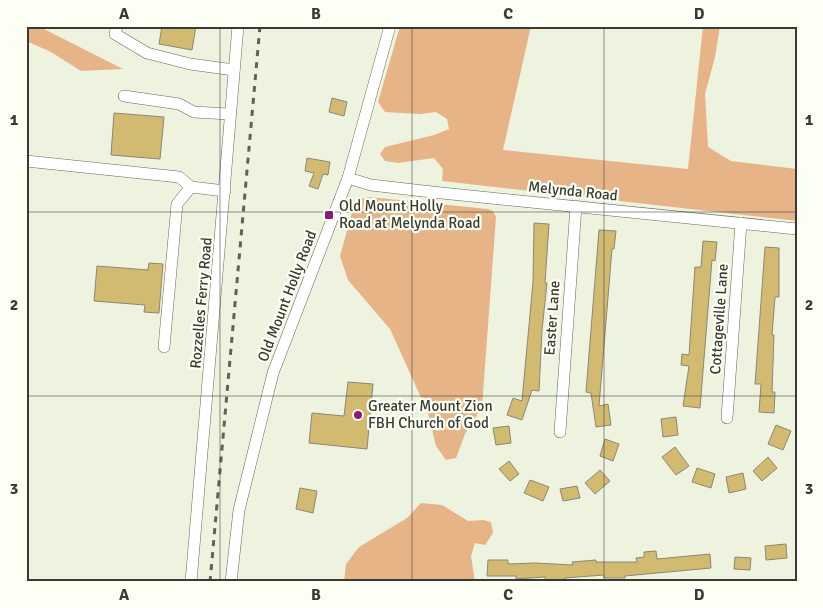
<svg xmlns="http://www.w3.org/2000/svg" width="823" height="608" font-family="Signika,sans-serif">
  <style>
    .green { fill: #e6b486 }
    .building { fill: #d2ba71; stroke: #8c8776 }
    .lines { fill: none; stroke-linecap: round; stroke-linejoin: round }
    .minor-casing { stroke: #656959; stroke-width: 12 }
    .minor { stroke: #fff; stroke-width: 11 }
    .rail { stroke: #5f6258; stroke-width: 3; stroke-dasharray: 6 6; stroke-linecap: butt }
    .grid { fill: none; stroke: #393b33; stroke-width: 1; stroke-opacity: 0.55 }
    .poi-dot { fill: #931874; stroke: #fcfff4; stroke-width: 2 }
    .labels { text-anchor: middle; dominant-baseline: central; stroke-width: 4.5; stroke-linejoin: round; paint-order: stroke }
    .street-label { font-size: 15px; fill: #393b33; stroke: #fcfff4 }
    .poi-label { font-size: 15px; fill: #393b33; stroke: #fcfff4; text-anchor: start }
    .neatline { fill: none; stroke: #393b33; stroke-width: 2 }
    .grid-label { font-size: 16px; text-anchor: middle; font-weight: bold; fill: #393b33 }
  </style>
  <rect width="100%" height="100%" fill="#eef3e0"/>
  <!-- green -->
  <g class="green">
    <polygon points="26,26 44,29 123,69 81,71 51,52 26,41"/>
    <polygon points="400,26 531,26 503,150 688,169 703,26 720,26 715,57 705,94 708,147 731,161 797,169 797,221 442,181 443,169 434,158 398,163 385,161 380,154 385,147 434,135 449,129 447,119 436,112 420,114 385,112 378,102"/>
    <polygon points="369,197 488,209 493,211 496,217 482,407 465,434 456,458 446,460 436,446 428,413 390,329 348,280 340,256 353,209 360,199"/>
    <polygon points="421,503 442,505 468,521 483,520 491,522 493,533 485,545 475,543 471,556 475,582 344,582 346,564 359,547 407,518"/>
  </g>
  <!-- building -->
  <g class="building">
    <polygon points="162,26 196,26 192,50 159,44"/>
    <polygon points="332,98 347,102 344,116 329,112"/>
    <polygon points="114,113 164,117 160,159 111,155"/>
    <polygon points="307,158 330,162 328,175 323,174 318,189 309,186 314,173 305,171"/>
    <polygon points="534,223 549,224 545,283 547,283 542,330 539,391 532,390 522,420 507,415 513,398 522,401 533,282"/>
    <polygon points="599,230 616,231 614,249 612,249 599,406 608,404 611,425 596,427 591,393 586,392"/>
    <polygon points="703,241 717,242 715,261 712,260 700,408 683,406 689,366 681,365 682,354 689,355 695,267 701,267"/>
    <polygon points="765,247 779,248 779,297 775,297 772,335 774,335 772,392 775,392 774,413 759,412 761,384 755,384"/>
    <polygon points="149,263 163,264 159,313 144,312 145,305 94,301 97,266 148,270"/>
    <polygon points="348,382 373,384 367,449 309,443 312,413 344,416"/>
    <polygon points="676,417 678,435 663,437 661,419"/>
    <polygon points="776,425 791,431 783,450 768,444"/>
    <polygon points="509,426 511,443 496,445 493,428"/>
    <polygon points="605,439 619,444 613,461 600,456"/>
    <polygon points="675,447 689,466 676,475 662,457"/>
    <polygon points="768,457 777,468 762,481 753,471"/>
    <polygon points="509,461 519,474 510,481 499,469"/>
    <polygon points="697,468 715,474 711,488 692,482"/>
    <polygon points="600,470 610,481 595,494 585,483"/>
    <polygon points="743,473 746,489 729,493 726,477"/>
    <polygon points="530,480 549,487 543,501 524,493"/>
    <polygon points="577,486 580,498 563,501 560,489"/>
    <polygon points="300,488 317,491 313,513 296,509"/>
    <polygon points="786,544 787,558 766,560 765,546"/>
    <polygon points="656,551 657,559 710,554 711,568 625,576 625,578 604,578 604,575 565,578 565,581 545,580 545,577 516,579 516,576 487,576 488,560 508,560 508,564 535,563 573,565 572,562 596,560 596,562 637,562 636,558 644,557 644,552"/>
    <polygon points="735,557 751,558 750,570 734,569"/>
  </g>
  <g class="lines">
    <defs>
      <g id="minor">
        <polyline points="117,26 115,34 147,53 190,64 234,70"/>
        <polyline points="124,96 179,104 194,112 229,114"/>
        <polyline points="26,161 179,177 191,187 225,191"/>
        <polyline points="348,178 371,185 432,192 797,229"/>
        <polyline points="164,347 177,204 191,187"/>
        <polyline points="727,418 741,223"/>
        <polyline points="560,432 576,206"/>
        <polyline points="191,582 238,26"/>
        <polyline points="231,582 239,510 273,373 348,178 390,26"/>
      </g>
    </defs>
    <!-- minor casing -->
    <use href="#minor" class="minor-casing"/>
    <!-- minor -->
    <use href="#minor" class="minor"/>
    <!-- rail -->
    <polyline class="rail" points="210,582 260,26"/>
  </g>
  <!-- grid -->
  <path class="grid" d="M220,26V582M412,26V582M604,26V582M26,212H797M26,396H797"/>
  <!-- markers -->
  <g class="poi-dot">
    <rect x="324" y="210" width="10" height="10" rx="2.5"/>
    <circle cx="358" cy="415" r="5"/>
  </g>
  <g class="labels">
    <!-- street labels -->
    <g class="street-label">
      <text transform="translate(573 191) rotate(6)">Melynda Road</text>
      <text transform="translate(287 296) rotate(-69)">Old Mount Holly Road</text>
      <text transform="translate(201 303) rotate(-85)">Rozzelles Ferry Road</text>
      <text transform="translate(552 318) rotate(-86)">Easter Lane</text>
      <text transform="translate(719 319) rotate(-86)">Cottageville Lane</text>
    </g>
    <!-- poi labels -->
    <g class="poi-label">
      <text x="339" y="206">Old Mount Holly<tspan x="339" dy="17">Road at Melynda Road</tspan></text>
      <text x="368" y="406">Greater Mount Zion<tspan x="368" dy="17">FBH Church of God</tspan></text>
    </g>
  </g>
  <!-- border -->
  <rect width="823" height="608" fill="none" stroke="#fcfff4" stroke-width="55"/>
  <rect x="28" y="28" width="768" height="552" class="neatline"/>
  <g class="grid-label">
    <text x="124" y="19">A</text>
    <text x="316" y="19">B</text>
    <text x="508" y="19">C</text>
    <text x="699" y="19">D</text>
    <text x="14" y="125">1</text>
    <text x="809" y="125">1</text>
    <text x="14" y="310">2</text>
    <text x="809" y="310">2</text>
    <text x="14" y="494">3</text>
    <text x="809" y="494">3</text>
    <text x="124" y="600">A</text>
    <text x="316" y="600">B</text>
    <text x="508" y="600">C</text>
    <text x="699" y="600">D</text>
  </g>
</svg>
